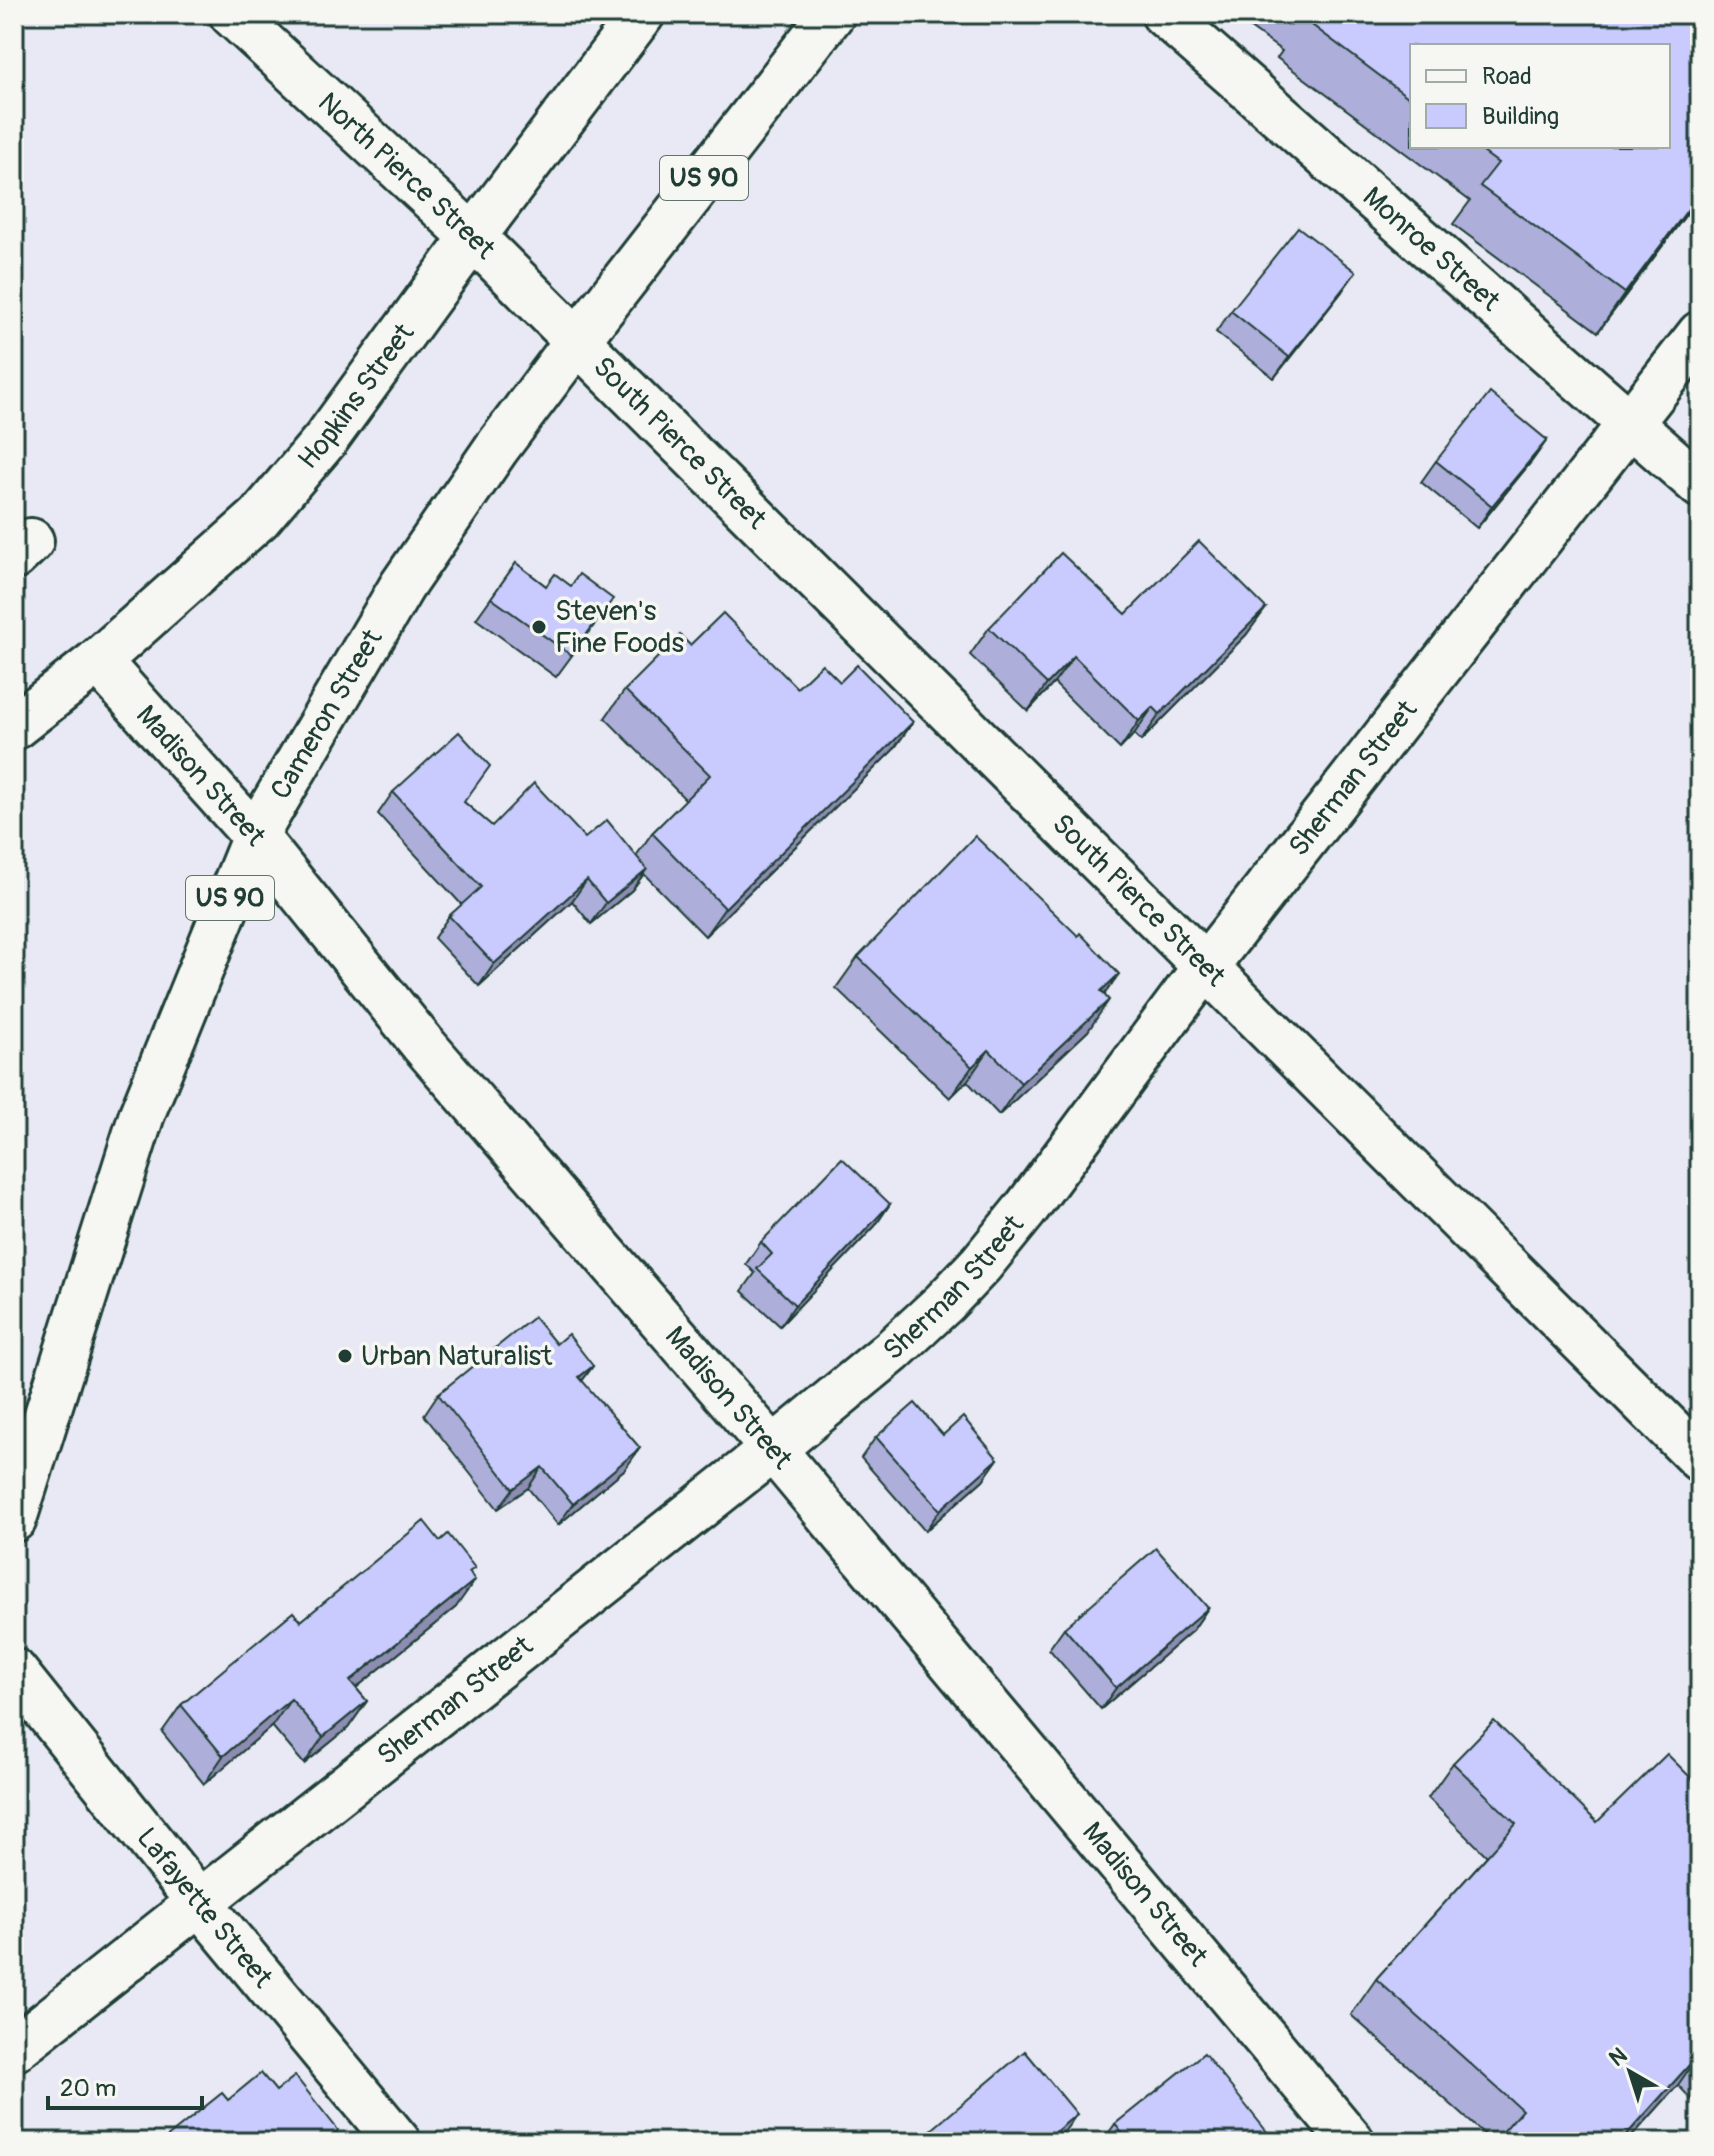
<svg xmlns="http://www.w3.org/2000/svg" width="1714" height="2156" font-family="Pangolin,sans-serif">
  <style>
    .lines { fill: none; stroke-linecap: round; stroke-linejoin: round }
    .minor-casing { stroke: #1f3d34; stroke-width: 50 }
    .major-casing { stroke: #1f3d34; stroke-width: 50 }
    .minor { stroke: #f6f6f2; stroke-width: 44 }
    .major { stroke: #f6f6f2; stroke-width: 44 }
    .wall { fill: #adaeda; stroke: #1f3d34; stroke-width: 2; fill-rule: evenodd }
    .shaded-wall { fill: #8d8db1; stroke: #1f3d34; stroke-width: 2 }
    .building { fill: #c9cafd; stroke: #1f3d34; stroke-width: 2 }
    .poi-dot { fill: #1f3d34; stroke: #f6f6f2; stroke-width: 3 }
    .labels { text-anchor: middle; dominant-baseline: central; stroke-width: 7; stroke-linejoin: round; paint-order: stroke }
    .shield { fill: #f6f6f2; stroke: #60746d; stroke-width: 2 }
    .shield-label { font-size: 26px; font-weight: bold; fill: #1f3d34 }
    .street-label { font-size: 28px; fill: #1f3d34; stroke: #f6f6f2 }
    .poi-label { font-size: 28px; fill: #1f3d34; stroke: #f6f6f2; text-anchor: start }
  </style>
  <rect width="100%" height="100%" fill="#e8e9f5"/>
  <filter id="ink" filterUnits="userSpaceOnUse"><feTurbulence type="fractalNoise" baseFrequency=".0125" numOctaves="2"/><feDisplacementMap in="SourceGraphic" scale="16" xChannelSelector="R" yChannelSelector="G"/><feConvolveMatrix kernelMatrix="1 2 1 2 8 2 1 2 1" color-interpolation-filters="sRGB"/></filter>
  <g filter="url(#ink)">
    <g class="lines">
      <defs>
        <g id="minor">
          <path id="s1" d="M232,14L473,237L1700,1459"/>
          <path id="s2" d="M1164,14L1700,485"/>
          <polyline points="14,557 31,541"/>
          <path id="s3" d="M98,661L255,836L422,1043L773,1449L1352,2142"/>
          <path id="s4" d="M14,727L98,661L259,518L326,439L473,237L642,14"/>
          <path id="s5" d="M14,1671L199,1902L398,2142"/>
          <path id="s6" d="M14,2049L773,1449L892,1351L944,1303L981,1264L1025,1210L1206,966L1700,334"/>
        </g>
        <g id="major">
          <path id="s7" d="M14,1519L142,1114L255,836L402,586L496,449L577,341L832,14"/>
        </g>
      </defs>
      <!-- minor casing -->
      <use href="#minor" class="minor-casing"/>
      <!-- major casing -->
      <use href="#major" class="major-casing"/>
      <!-- minor -->
      <use href="#minor" class="minor"/>
      <!-- major -->
      <use href="#major" class="major"/>
    </g>
    <!-- wall -->
    <g class="wall">
      <path d="M1231,14H1700V196L1598,332L1453,224L1470,201L1277,58L1282,51ZM1412,46L1668,146H1412Z"/>
      <polygon points="1341,293 1274,378 1216,332 1231,311"/>
      <polygon points="1547,440 1532,461 1477,528 1421,482 1436,461"/>
      <polygon points="516,563 546,586 598,620 556,677 476,619"/>
      <polygon points="1266,608 1246,635 1141,741 1134,734 1120,749 1054,683 1028,711 970,655 989,628 1126,614"/>
      <polygon points="690,645 797,688 840,682 913,722 893,750 705,936 644,874 632,890 591,924 572,901 479,986 434,938 449,916 462,905 378,814 393,792 464,802 492,826 585,838 636,856 652,833 686,800 605,718 625,690"/>
      <polygon points="858,957 1105,995 1088,1031 999,1115 967,1081 950,1098 836,988"/>
      <polygon points="890,1204 875,1226 780,1326 742,1291 755,1273 746,1264 761,1242"/>
      <polygon points="556,1344 593,1366 582,1381 625,1469 558,1525 528,1488 498,1509 424,1415 438,1394"/>
      <polygon points="943,1435 998,1459 983,1480 925,1531 861,1458 876,1437"/>
      <polygon points="440,1541 471,1574 456,1607 356,1688 367,1701 348,1728 304,1764 272,1726 204,1784 162,1732 181,1705 301,1621"/>
      <polygon points="1208,1608 1193,1630 1101,1709 1049,1649 1064,1628"/>
      <polygon points="1453,1763 1597,1822 1700,1787 1700,2094 1693,2101 1678,2085 1627,2142 1493,2142 1351,2015 1376,1979 1487,1856 1428,1798"/>
      <polygon points="1115,2124 1275,2142 1102,2142"/>
    </g>
    <!-- shaded-wall -->
    <g class="shaded-wall">
      <polygon points="1700,193 1700,196 1598,332 1625,293"/>
      <polygon points="1356,272 1341,293 1274,378 1289,357"/>
      <polygon points="1547,440 1532,461 1477,528 1492,506"/>
      <polygon points="1266,608 1246,635 1141,741 1160,714"/>
      <polygon points="1074,656 1054,683 1028,711 1047,684"/>
      <polygon points="1153,707 1134,734 1120,749 1139,721"/>
      <polygon points="913,722 893,750 705,936 725,908"/>
      <polygon points="647,869 632,890 591,924 606,903"/>
      <polygon points="587,880 572,901 479,986 494,964"/>
      <polygon points="1119,974 1097,1005 1101,991"/>
      <polygon points="1109,1000 1088,1031 999,1115 1021,1083"/>
      <polygon points="989,1050 967,1081 950,1098 972,1067"/>
      <polygon points="890,1204 875,1226 780,1326 795,1305"/>
      <polygon points="593,1366 578,1386 579,1377"/>
      <polygon points="640,1448 625,1469 558,1525 573,1504"/>
      <polygon points="998,1459 983,1480 925,1531 940,1510"/>
      <polygon points="542,1467 528,1488 498,1509 513,1489"/>
      <polygon points="475,1580 456,1607 331,1708 350,1681"/>
      <polygon points="1208,1608 1193,1630 1101,1709 1116,1688"/>
      <polygon points="291,1699 272,1726 204,1784 223,1756"/>
      <polygon points="367,1701 348,1728 304,1764 323,1737"/>
      <polygon points="1700,2053 1678,2085 1627,2142 1620,2142"/>
      <polygon points="1077,2114 1062,2135 1054,2142 1043,2142"/>
      <polygon points="338,2130 330,2142 324,2142"/>
    </g>
    <!-- building -->
    <g class="building">
      <polygon points="1308,14 1700,14 1700,193 1625,293 1480,186 1498,163 1475,146 1668,146 1668,46 1412,46 1412,100 1304,19"/>
      <polygon points="1298,227 1356,272 1289,357 1231,311"/>
      <polygon points="1490,393 1547,440 1492,506 1436,461"/>
      <polygon points="1199,541 1266,608 1160,714 1153,707 1139,721 1074,656 1047,684 989,628 1061,553 1126,614"/>
      <polygon points="516,563 546,586 555,574 571,586 579,574 613,599 571,655 491,598"/>
      <polygon points="723,613 797,688 822,664 840,682 857,665 913,722 725,908 652,833 710,775 625,690 680,635 690,645"/>
      <polygon points="459,732 490,766 464,802 492,826 534,783 585,838 607,820 647,869 606,903 587,880 494,964 449,916 481,887 393,792"/>
      <polygon points="975,836 1078,936 1080,933 1119,974 1101,991 1109,1000 1021,1083 989,1050 972,1067 858,957"/>
      <polygon points="842,1158 890,1204 795,1305 757,1269 772,1254 761,1242"/>
      <polygon points="534,1317 556,1344 568,1334 593,1366 579,1377 640,1448 573,1504 542,1467 513,1489 438,1394"/>
      <polygon points="915,1403 943,1435 963,1417 998,1459 940,1510 876,1437"/>
      <polygon points="424,1521 440,1541 448,1534 475,1568 469,1572 475,1580 350,1681 367,1701 323,1737 291,1699 223,1756 181,1705 293,1612 301,1621"/>
      <polygon points="1156,1548 1208,1608 1116,1688 1064,1628"/>
      <polygon points="1494,1721 1597,1822 1667,1754 1700,1787 1700,2053 1620,2142 1494,2142 1522,2110 1376,1979 1516,1824 1453,1763"/>
      <polygon points="1025,2051 1077,2114 1043,2142 928,2142 923,2137"/>
      <polygon points="1204,2053 1275,2142 1129,2142 1115,2124"/>
      <polygon points="261,2073 276,2091 295,2076 338,2130 324,2142 161,2142 222,2093 228,2100"/>
    </g>
  </g>
  <!-- markers -->
  <g class="poi-dot">
    <circle cx="539" cy="627" r="8"/>
    <circle cx="345" cy="1356" r="8"/>
  </g>
  <g class="labels">
    <!-- shield labels -->
    <g class="shield">
      <rect x="660" y="156" width="88" height="44" rx="6"/>
      <rect x="186" y="876" width="88" height="44" rx="6"/>
    </g>
    <g class="shield-label">
      <text x="704" y="178">US 90</text>
      <text x="230" y="898">US 90</text>
    </g>
    <!-- street labels -->
    <g class="street-label">
      <text stroke="none"><textPath href="#s1" startOffset="238">North Pierce Street</textPath></text>
      <text stroke="none"><textPath href="#s2" startOffset="356">Monroe Street</textPath></text>
      <text stroke="none"><textPath href="#s4" startOffset="478">Hopkins Street</textPath></text>
      <text stroke="none"><textPath href="#s1" startOffset="620">South Pierce Street</textPath></text>
      <text stroke="none"><textPath href="#s7" startOffset="866">Cameron Street</textPath></text>
      <text stroke="none"><textPath href="#s3" startOffset="154">Madison Street</textPath></text>
      <text stroke="none"><textPath href="#s6" startOffset="1858">Sherman Street</textPath></text>
      <text stroke="none"><textPath href="#s1" startOffset="1268">South Pierce Street</textPath></text>
      <text stroke="none"><textPath href="#s6" startOffset="1210">Sherman Street</textPath></text>
      <text stroke="none"><textPath href="#s3" startOffset="970">Madison Street</textPath></text>
      <text stroke="none"><textPath href="#s6" startOffset="562">Sherman Street</textPath></text>
      <text stroke="none"><textPath href="#s3" startOffset="1618">Madison Street</textPath></text>
      <text stroke="none"><textPath href="#s5" startOffset="304">Lafayette Street</textPath></text>
    </g>
    <!-- poi labels -->
    <g class="poi-label">
      <text x="555" y="611">Steven's<tspan x="555" dy="32">Fine Foods</tspan></text>
      <text x="361" y="1356">Urban Naturalist</text>
    </g>
  </g>
  <!-- margin -->
  <rect width="1714" height="2156" fill="none" stroke="#f6f6f2" stroke-width="48"/>
  <rect x="24" y="24" width="1666" height="2108" fill="none" stroke="#1f3d34" stroke-width="3" filter="url(#ink)"/>
  <!-- legend -->
  <rect x="1410" y="44" width="260" height="104" fill="#f6f6f2" stroke="#a0aca6" stroke-width="2"/>
  <rect x="1426" y="70" width="40" height="12" fill="#f6f6f2" stroke="#a0aca6" stroke-width="2"/>
  <text x="1482" y="84" font-size="24" fill="#1f3d34">Road</text>
  <rect x="1426" y="104" width="40" height="24" fill="#c9cafd" stroke="#a0aca6" stroke-width="2"/>
  <text x="1482" y="124" font-size="24" fill="#1f3d34">Building</text>
  <!-- north arrow -->
  <g transform="translate(1630 2072) rotate(321)" stroke="#f6f6f2" stroke-width="6" paint-order="stroke">
  <path d="M0-6L14 30L0 20L-14 30Z" fill="#1f3d34"/>
  <text y="-12" font-size="22" font-weight="bold" text-anchor="middle" fill="#1f3d34">N</text>
  </g>
  <!-- scale -->
  <path d="M48 2096v12h154v-12" fill="none" stroke="#1f3d34" stroke-width="4"/>
  <text x="60" y="2096" font-size="24" fill="#1f3d34" stroke="#f6f6f2" stroke-width="6" paint-order="stroke">20 m</text>
</svg>
